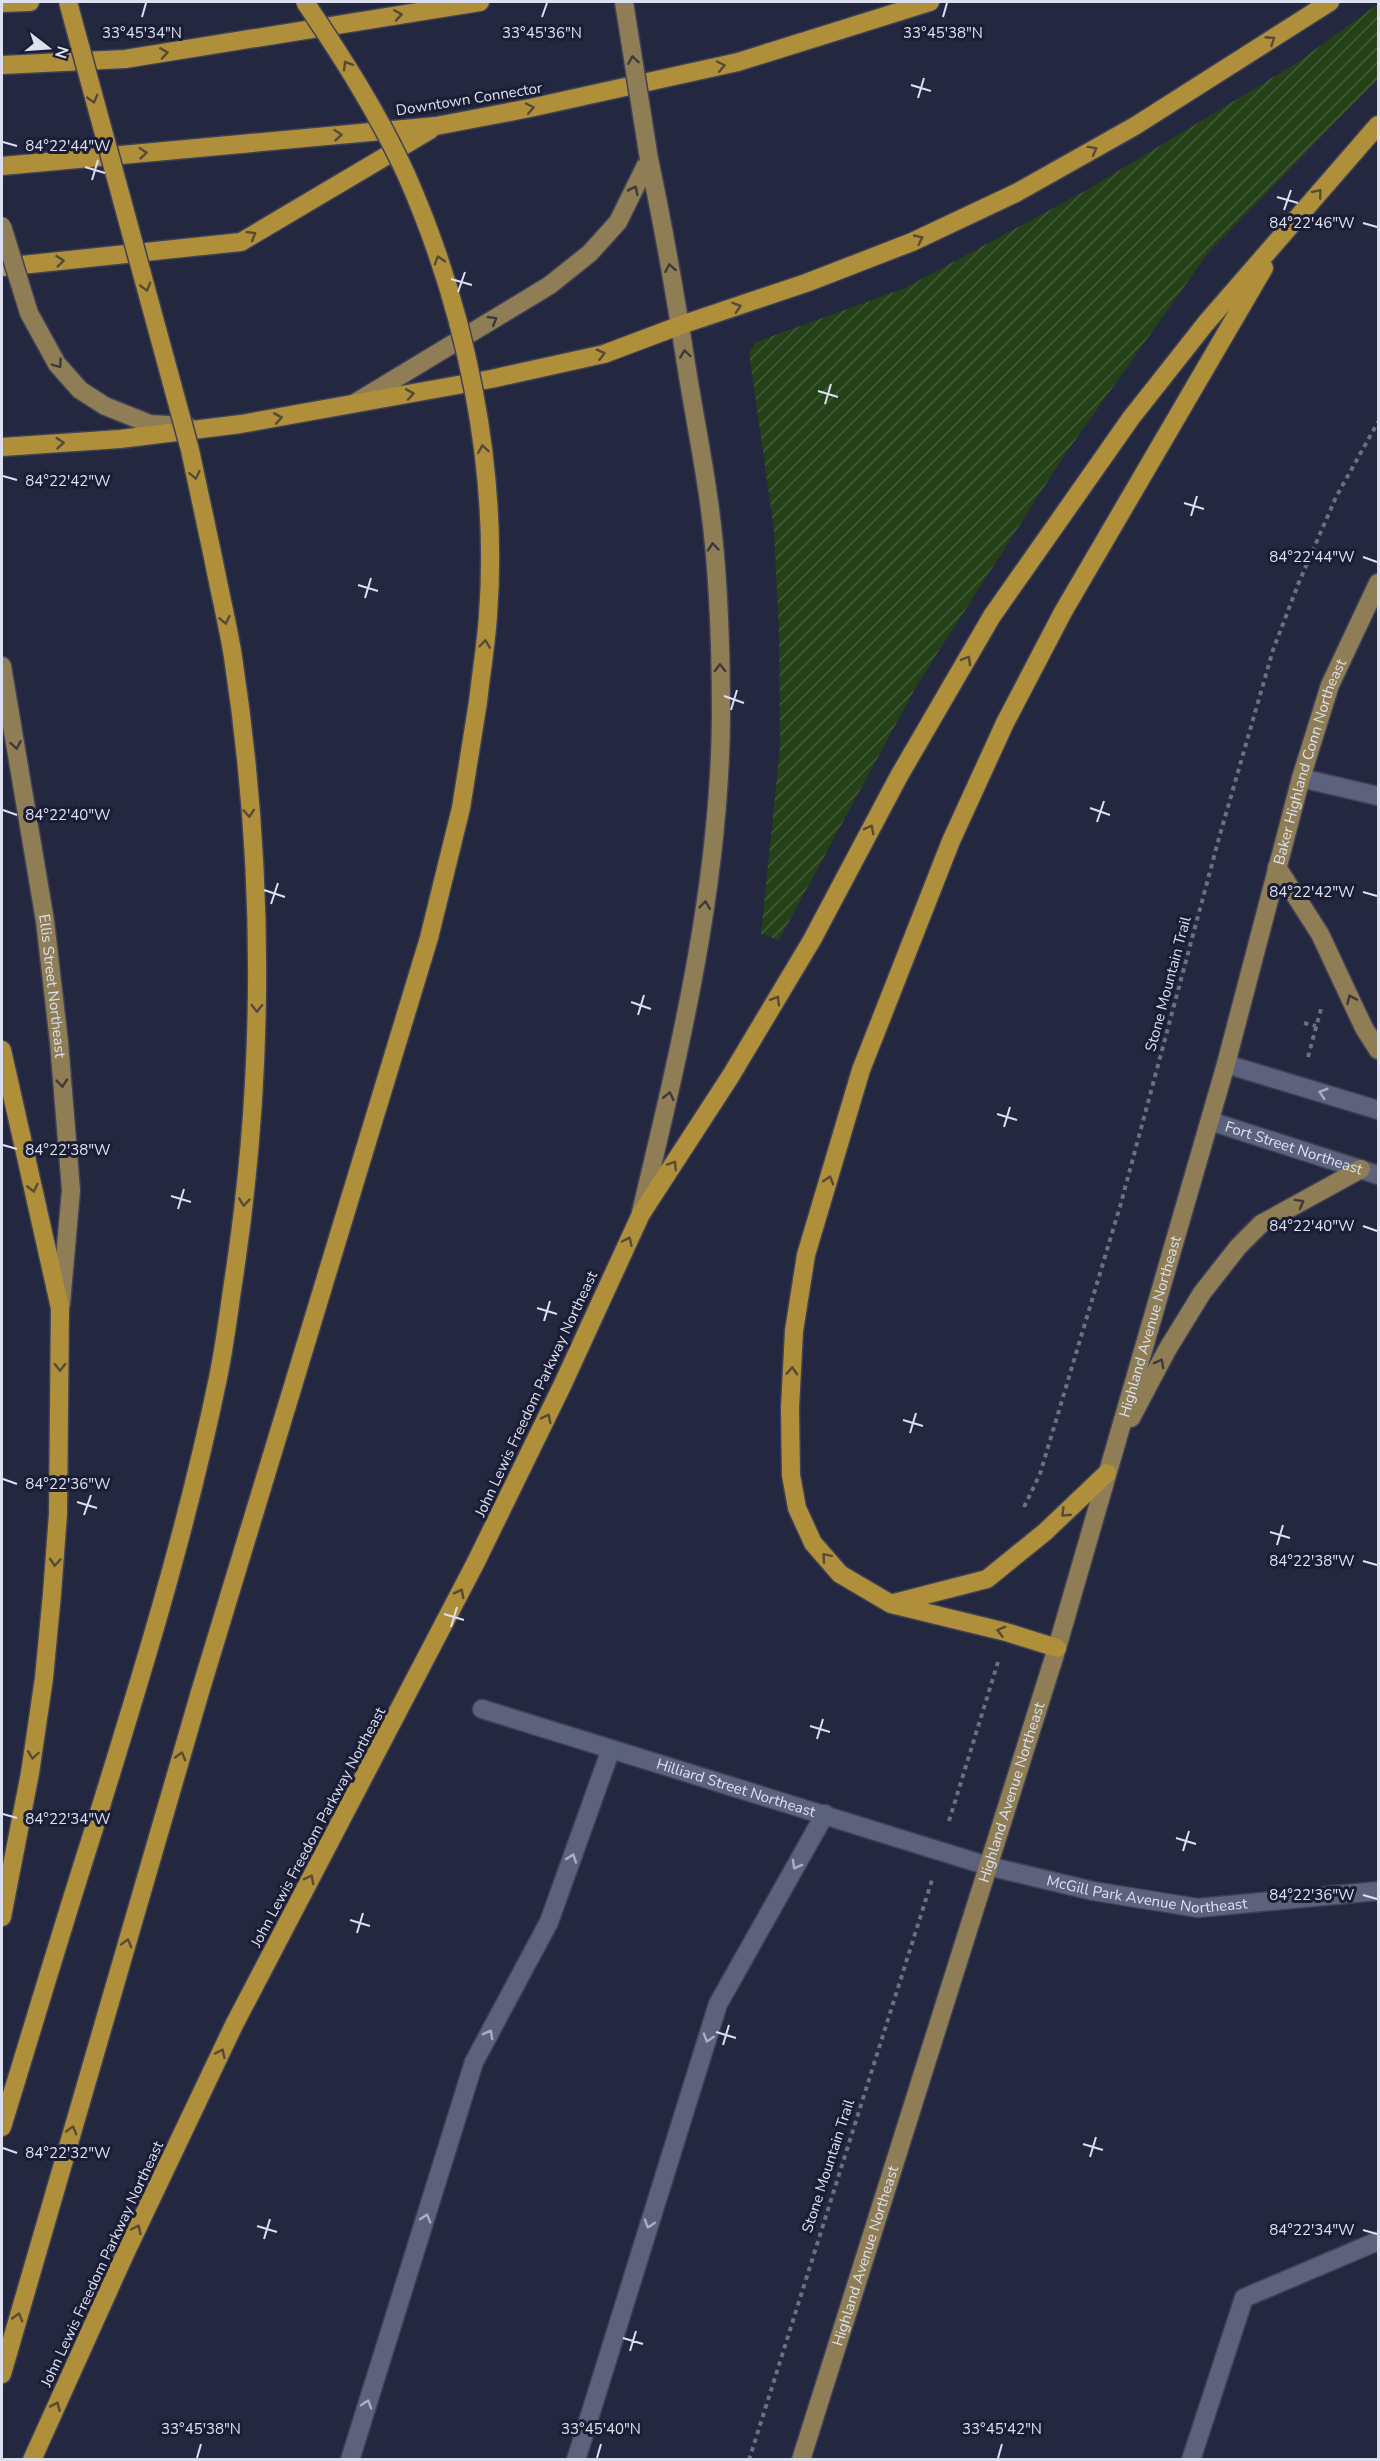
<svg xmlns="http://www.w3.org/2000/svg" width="1380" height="2461" font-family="'Nunito Sans',sans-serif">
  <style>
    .garden { fill: url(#garden-furrows) }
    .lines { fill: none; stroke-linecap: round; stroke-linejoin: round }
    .minor-casing { stroke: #3f4156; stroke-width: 21 }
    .major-casing { stroke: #3f4156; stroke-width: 21 }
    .highway-casing { stroke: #3f4156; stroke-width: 21 }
    .path { stroke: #6b6f84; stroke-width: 4; stroke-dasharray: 4.5 4.5; stroke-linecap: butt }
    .minor { stroke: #5c627d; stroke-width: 18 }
    .major { stroke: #8e7d55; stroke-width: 18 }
    .highway { stroke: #b08f3b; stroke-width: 18 }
    .major-bridge-casing { stroke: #3f4156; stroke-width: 21; stroke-linecap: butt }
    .highway-bridge-casing { stroke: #3f4156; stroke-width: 21; stroke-linecap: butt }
    .major-bridge { stroke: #8e7d55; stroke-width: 18 }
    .highway-bridge { stroke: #b08f3b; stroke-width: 18 }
    .oneway { stroke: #564b37 }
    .oneway2 { stroke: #3d3a3e }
    .oneway3 { stroke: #a9aec2 }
    .ticks { fill: none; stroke: #dce0f0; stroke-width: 2 }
    .labels { text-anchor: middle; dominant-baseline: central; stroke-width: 6; stroke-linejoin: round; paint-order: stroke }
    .street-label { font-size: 15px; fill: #dce0f0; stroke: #1a1d34 }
    .ticks-label { font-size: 15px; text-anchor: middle; fill: #dce0f0; stroke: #1a1d34; stroke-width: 6; stroke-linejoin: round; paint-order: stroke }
  </style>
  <defs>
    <pattern id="garden-furrows" width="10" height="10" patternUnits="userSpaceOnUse" patternTransform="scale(1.5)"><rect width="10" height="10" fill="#244117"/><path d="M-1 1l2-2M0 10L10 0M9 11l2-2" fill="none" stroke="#435c39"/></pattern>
  </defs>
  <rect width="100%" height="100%" fill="#23273f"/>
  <!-- garden -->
  <polygon class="garden" points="1378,4 1378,79 1208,253 1064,456 917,685 779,940 761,934 780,747 779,633 774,530 749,353 756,342 905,288 1085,191 1295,64"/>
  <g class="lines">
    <defs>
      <g id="minor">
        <polyline points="1301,778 1378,796"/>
        <polyline points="1226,1064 1378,1110"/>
        <path id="s1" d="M1210,1121L1378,1175"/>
        <path id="s2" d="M482,1709L988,1866L1093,1891L1198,1908L1378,1891"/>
        <polyline points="350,2460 474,2062 549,1922 611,1749"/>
        <polyline points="576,2460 718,2004 825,1814"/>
        <polyline points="1191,2460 1244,2298 1378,2241"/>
      </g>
      <g id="major">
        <polyline points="29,313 57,364 80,390 105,406 150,424 187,426"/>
        <polyline points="355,403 550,285 590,253 618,222 649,159"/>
        <path id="s3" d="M2,666L45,921L59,1042L71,1190L61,1304"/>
        <polyline points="1277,867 1320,934 1364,1028 1378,1050"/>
        <path d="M641,1212C680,1049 720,885 721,716C721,645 719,572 709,502C703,458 694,414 687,370C676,299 664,229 649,159"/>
        <polyline points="1131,1418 1167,1350 1202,1293 1238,1247 1261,1224 1361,1169"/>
        <path id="s4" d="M801,2460L1057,1648L1226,1064L1301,778L1330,685L1378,583"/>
      </g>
      <g id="highway">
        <polyline points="2,3 30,2"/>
        <polyline points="2,65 125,59 480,2"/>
        <polyline points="2,166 436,126 530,108 738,62 930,2"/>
        <polyline points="2,267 241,242 430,130"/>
        <polyline points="2,447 120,439 241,424 491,379 604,354 681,325 806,283 912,242 1016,193 1135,126 1330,2"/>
        <polyline points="2,1050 60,1308 58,1514 52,1594 44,1678 30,1773 2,1917"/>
        <polyline points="894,1603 987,1579 1045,1532 1107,1473"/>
        <polyline points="1057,1648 1006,1632 891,1604 840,1574 813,1543 797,1508 791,1475 790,1408 794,1331 806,1255 861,1070 951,841 1005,723 1063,612 1264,268"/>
        <path d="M2,2127C32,2030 61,1932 92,1835C139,1684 186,1533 218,1378C224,1349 228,1319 232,1290C265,1081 265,866 233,657C228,625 220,594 214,562"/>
        <polyline points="2,2374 200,1692 429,938 461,808 478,702"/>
        <polyline points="32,2460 125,2254 234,2025 476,1562 562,1386 641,1214 730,1077 812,940 899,776 992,616 1131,418 1206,323 1378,125"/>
      </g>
    </defs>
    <!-- minor casing -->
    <use href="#minor" class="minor-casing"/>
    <!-- major casing -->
    <use href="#major" class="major-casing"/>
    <!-- highway casing -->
    <use href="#highway" class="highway-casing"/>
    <!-- path -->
    <g class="path">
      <polyline points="1304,1023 1316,1026"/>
      <polyline points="1308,1057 1321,1009"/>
      <polyline points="1024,1507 1040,1474 1121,1203 1219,838 1273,650 1299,582 1336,497 1378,422"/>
      <polyline points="949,1821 998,1662"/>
      <polyline points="749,2460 932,1880"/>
    </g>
    <!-- minor -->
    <use href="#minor" class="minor"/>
    <!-- major -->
    <use href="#major" class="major"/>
    <!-- highway -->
    <use href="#highway" class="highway"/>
    <defs>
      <g id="major-bridge">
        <polyline points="624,2 649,159"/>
        <polyline points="2,226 29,313"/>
      </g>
      <g id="highway-bridge">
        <polyline points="68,2 190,450 214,562"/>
        <path d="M305,2C342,57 378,113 406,174C466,310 499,467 488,616C486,645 481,674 478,702"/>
      </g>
    </defs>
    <!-- major-bridge casing -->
    <use href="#major-bridge" class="major-bridge-casing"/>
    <!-- highway-bridge casing -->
    <use href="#highway-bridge" class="highway-bridge-casing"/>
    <!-- major-bridge -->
    <use href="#major-bridge" class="major-bridge"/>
    <!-- highway-bridge -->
    <use href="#highway-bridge" class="highway-bridge"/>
  </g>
  <!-- one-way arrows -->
  <defs><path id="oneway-chevron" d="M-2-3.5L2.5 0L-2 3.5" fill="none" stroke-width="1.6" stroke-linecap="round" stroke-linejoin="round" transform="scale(1.5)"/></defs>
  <g class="oneway">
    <use href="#oneway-chevron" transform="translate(398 15) rotate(-9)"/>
    <use href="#oneway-chevron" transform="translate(1271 40) rotate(-33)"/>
    <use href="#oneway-chevron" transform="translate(164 53) rotate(-9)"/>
    <use href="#oneway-chevron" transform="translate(347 65) rotate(-121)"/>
    <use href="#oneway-chevron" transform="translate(721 66) rotate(-12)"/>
    <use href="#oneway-chevron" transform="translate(93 99) rotate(75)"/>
    <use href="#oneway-chevron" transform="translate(530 108) rotate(-12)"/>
    <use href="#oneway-chevron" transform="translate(338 135) rotate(-5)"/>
    <use href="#oneway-chevron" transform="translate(1093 150) rotate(-29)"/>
    <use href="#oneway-chevron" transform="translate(143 153) rotate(-5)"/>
    <use href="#oneway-chevron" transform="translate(1318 193) rotate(-51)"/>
    <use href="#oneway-chevron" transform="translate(252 235) rotate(-31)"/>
    <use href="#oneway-chevron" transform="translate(919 239) rotate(-25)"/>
    <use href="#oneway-chevron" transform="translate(439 260) rotate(-107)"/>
    <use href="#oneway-chevron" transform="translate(60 261) rotate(-6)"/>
    <use href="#oneway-chevron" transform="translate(146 287) rotate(74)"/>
    <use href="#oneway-chevron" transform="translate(737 307) rotate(-18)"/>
    <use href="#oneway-chevron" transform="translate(601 354) rotate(-15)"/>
    <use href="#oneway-chevron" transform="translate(410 394) rotate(-10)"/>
    <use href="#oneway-chevron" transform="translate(278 418) rotate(-10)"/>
    <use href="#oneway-chevron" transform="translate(60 443) rotate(-4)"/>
    <use href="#oneway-chevron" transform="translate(483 449) rotate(-99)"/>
    <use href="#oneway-chevron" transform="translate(195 475) rotate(78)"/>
    <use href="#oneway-chevron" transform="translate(225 620) rotate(78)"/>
    <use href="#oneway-chevron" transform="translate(485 644) rotate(-83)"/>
    <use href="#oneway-chevron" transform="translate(967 660) rotate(-60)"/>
    <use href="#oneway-chevron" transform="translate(249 813) rotate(86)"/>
    <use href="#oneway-chevron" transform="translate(870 829) rotate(-62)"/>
    <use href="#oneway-chevron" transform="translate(776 1000) rotate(-59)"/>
    <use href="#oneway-chevron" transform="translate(257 1008) rotate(90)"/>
    <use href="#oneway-chevron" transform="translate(673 1165) rotate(-57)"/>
    <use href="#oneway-chevron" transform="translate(829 1180) rotate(-73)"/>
    <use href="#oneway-chevron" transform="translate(33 1188) rotate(77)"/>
    <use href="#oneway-chevron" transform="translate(244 1202) rotate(96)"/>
    <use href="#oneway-chevron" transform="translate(628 1241) rotate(-65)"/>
    <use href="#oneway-chevron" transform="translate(60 1367) rotate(90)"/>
    <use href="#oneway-chevron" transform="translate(792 1371) rotate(-87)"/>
    <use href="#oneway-chevron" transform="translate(547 1418) rotate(-64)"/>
    <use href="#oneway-chevron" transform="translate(1065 1513) rotate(136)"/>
    <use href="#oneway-chevron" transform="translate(826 1557) rotate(-131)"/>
    <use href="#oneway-chevron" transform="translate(55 1562) rotate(94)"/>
    <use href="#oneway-chevron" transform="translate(460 1593) rotate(-63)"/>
    <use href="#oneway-chevron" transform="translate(1001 1631) rotate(-165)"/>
    <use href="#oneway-chevron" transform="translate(33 1755) rotate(98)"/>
    <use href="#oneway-chevron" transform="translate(181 1756) rotate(-74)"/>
    <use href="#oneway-chevron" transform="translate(310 1879) rotate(-62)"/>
    <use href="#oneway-chevron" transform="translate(127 1943) rotate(-74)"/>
    <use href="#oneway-chevron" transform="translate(221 2053) rotate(-65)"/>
    <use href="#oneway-chevron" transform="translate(72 2130) rotate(-74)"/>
    <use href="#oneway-chevron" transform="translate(137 2229) rotate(-65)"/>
    <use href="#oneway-chevron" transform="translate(18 2317) rotate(-74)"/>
    <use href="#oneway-chevron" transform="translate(56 2406) rotate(-66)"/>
  </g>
  <g class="oneway2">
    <use href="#oneway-chevron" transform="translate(633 60) rotate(-99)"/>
    <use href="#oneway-chevron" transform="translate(634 190) rotate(-64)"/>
    <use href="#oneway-chevron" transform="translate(670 268) rotate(-100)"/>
    <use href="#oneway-chevron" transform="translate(493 320) rotate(-31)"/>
    <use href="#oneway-chevron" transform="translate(685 354) rotate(-98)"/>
    <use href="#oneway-chevron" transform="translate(58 364) rotate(55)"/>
    <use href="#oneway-chevron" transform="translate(713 547) rotate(-95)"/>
    <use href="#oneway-chevron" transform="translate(720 668) rotate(-91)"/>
    <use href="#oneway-chevron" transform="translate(16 745) rotate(80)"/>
    <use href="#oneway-chevron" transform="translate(705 905) rotate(-83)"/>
    <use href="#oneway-chevron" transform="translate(1351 999) rotate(-114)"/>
    <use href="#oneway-chevron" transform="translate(62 1083) rotate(85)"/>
    <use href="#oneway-chevron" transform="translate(669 1096) rotate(-77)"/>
    <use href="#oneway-chevron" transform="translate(1300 1203) rotate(-29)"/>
    <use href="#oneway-chevron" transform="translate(1160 1363) rotate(-62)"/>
  </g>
  <g class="oneway3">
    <use href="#oneway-chevron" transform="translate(1323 1093) rotate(-163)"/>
    <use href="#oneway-chevron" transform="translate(572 1858) rotate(-71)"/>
    <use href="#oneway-chevron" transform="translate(796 1865) rotate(119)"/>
    <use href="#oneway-chevron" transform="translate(489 2034) rotate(-62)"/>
    <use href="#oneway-chevron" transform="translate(708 2038) rotate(107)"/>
    <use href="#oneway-chevron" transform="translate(426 2218) rotate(-73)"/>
    <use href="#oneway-chevron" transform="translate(649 2224) rotate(107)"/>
    <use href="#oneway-chevron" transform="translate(367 2404) rotate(-73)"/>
  </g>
  <!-- ticks -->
  <path class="ticks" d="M142,17L146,3M542,17L547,3M943,17L947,3M911,85L931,91M918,98L924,78M3,142L17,146M85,167L105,173M92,180L98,160M1277,197L1298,203M1284,210L1291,190M1363,223L1377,227M451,279L472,285M458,292L465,272M818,391L838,397M825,404L831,384M3,476L17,480M1184,503L1204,509M1191,516L1197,496M1363,557L1377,562M358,585L378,591M365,598L371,578M724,696L744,703M731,710L737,690M1090,808L1110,815M3,810L17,815M1097,822L1104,801M264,890L285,897M1363,892L1377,896M271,904L278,883M631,1002L651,1009M638,1015L644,995M997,1114L1017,1120M1004,1127L1010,1107M3,1145L17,1149M171,1196L191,1202M178,1209L184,1189M1363,1226L1377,1231M537,1308L557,1314M544,1321L550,1301M903,1420L923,1426M910,1433L916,1413M3,1479L17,1484M77,1502L97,1508M84,1515L91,1495M1270,1532L1290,1538M1277,1545L1283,1525M1363,1561L1377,1565M444,1614L464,1620M451,1627L457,1607M810,1726L830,1732M817,1739L823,1719M3,1814L17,1818M1176,1838L1196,1844M1183,1851L1189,1831M1363,1895L1377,1899M350,1920L370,1926M357,1933L363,1913M716,2032L736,2038M723,2045L729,2025M1083,2144L1103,2150M3,2148L17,2153M1090,2157L1096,2137M257,2226L277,2232M1363,2230L1377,2234M264,2239L270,2219M623,2338L643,2344M630,2351L636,2331M197,2458L201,2444M597,2458L601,2444M998,2458L1002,2444"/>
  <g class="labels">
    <!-- street labels -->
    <g class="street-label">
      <text transform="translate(469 99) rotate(-9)">Downtown Connector</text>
      <text stroke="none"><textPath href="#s4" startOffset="1773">Baker Highland Conn Northeast</textPath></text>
      <text transform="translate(1168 984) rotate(-75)">Stone Mountain Trail</text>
      <text stroke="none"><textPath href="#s3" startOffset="324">Ellis Street Northeast</textPath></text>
      <text stroke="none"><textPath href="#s1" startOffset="88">Fort Street Northeast</textPath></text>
      <text stroke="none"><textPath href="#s4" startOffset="1186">Highland Avenue Northeast</textPath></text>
      <text transform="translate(536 1394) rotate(-65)">John Lewis Freedom Parkway Northeast</text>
      <text stroke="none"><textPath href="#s2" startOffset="266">Hilliard Street Northeast</textPath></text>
      <text stroke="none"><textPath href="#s4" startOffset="700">Highland Avenue Northeast</textPath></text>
      <text transform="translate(318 1827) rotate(-62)">John Lewis Freedom Parkway Northeast</text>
      <text stroke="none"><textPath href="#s2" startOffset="692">McGill Park Avenue Northeast</textPath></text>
      <text transform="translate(828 2166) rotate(-72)">Stone Mountain Trail</text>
      <text stroke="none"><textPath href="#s4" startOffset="214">Highland Avenue Northeast</textPath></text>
      <text transform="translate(102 2264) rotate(-65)">John Lewis Freedom Parkway Northeast</text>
    </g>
  </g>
  <g class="ticks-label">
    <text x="142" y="38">33°45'34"N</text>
    <text x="542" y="38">33°45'36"N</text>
    <text x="943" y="38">33°45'38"N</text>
    <text x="68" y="151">84°22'44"W</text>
    <text x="1312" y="228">84°22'46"W</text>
    <text x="68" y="486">84°22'42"W</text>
    <text x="1312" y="562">84°22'44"W</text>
    <text x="68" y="820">84°22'40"W</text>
    <text x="1312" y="897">84°22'42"W</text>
    <text x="68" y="1155">84°22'38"W</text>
    <text x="1312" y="1231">84°22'40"W</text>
    <text x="68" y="1489">84°22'36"W</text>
    <text x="1312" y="1566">84°22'38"W</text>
    <text x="68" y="1824">84°22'34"W</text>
    <text x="1312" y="1900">84°22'36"W</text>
    <text x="68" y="2158">84°22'32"W</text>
    <text x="1312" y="2235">84°22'34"W</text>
    <text x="201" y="2434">33°45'38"N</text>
    <text x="601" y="2434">33°45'40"N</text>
    <text x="1002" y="2434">33°45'42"N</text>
  </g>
  <!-- border -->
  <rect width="1380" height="2461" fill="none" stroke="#dce0f0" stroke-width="6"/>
  <!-- north arrow -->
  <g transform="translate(48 48) rotate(107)" stroke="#1a1d34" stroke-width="4.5" paint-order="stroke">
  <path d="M0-4.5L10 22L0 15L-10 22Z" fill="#dce0f0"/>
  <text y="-9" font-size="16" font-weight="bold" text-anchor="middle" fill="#dce0f0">N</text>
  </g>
</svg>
